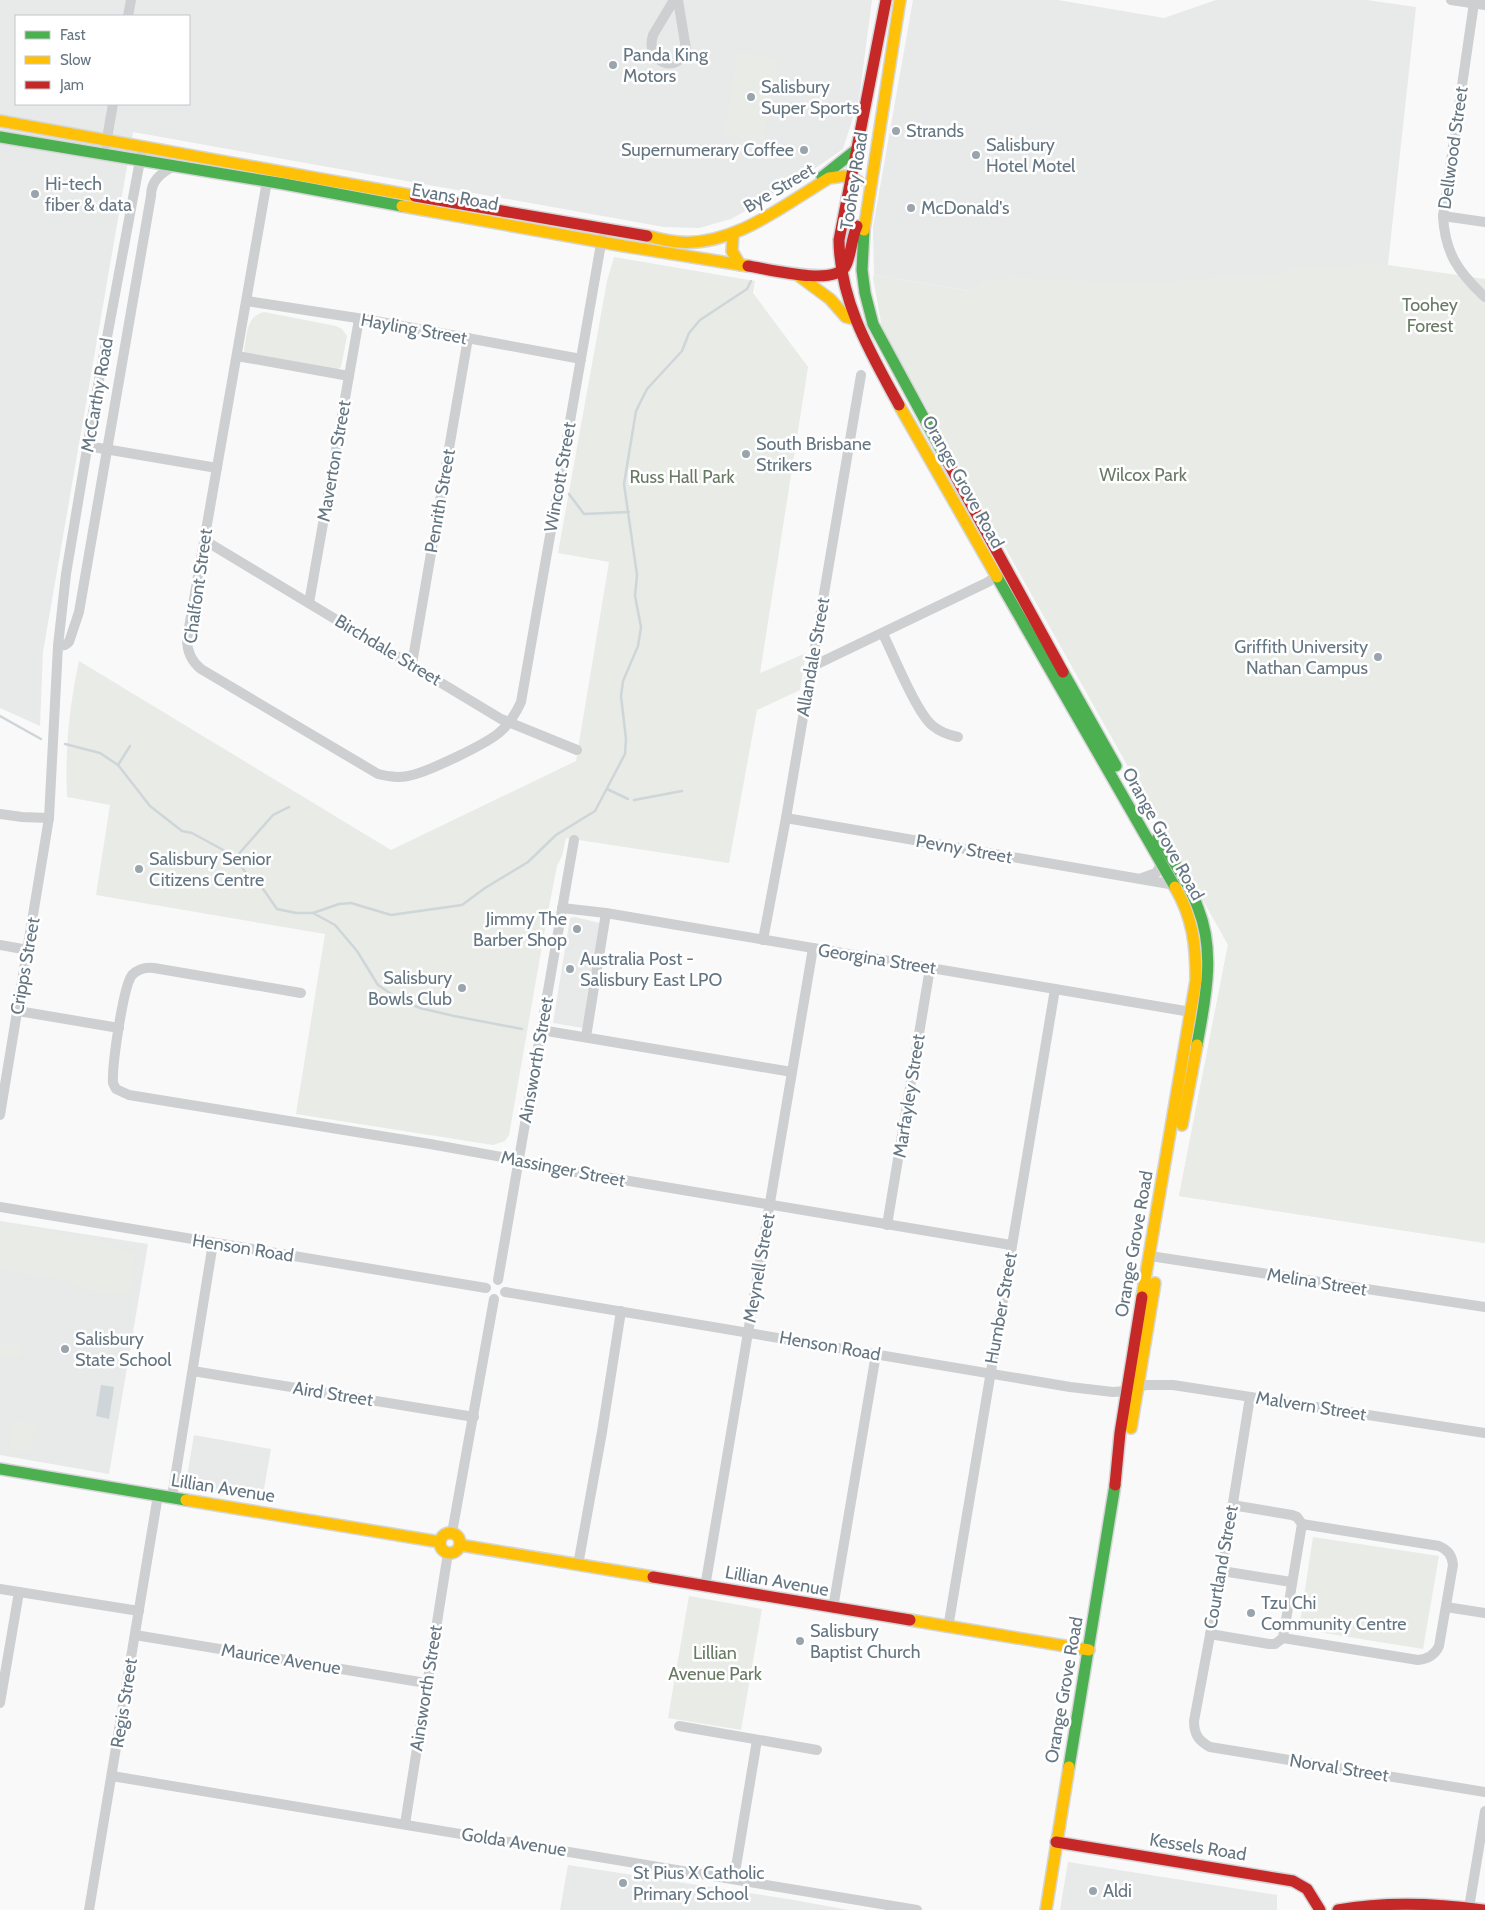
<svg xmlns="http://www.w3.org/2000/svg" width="1485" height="1910" font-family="Cabin,sans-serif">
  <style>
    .built { fill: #e8e9e9; fill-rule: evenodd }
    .green { fill: #e8ebe6 }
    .water { fill: #ced6d9 }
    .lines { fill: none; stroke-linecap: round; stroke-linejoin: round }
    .stream { stroke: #ced6d9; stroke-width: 2.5 }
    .fast-casing { stroke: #d5d6d7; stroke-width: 14 }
    .slow-casing { stroke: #d5d6d7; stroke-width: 14 }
    .jam-casing { stroke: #d5d6d7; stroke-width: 14 }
    .street { stroke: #cecfd0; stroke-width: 10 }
    .fast { stroke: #4caf50; stroke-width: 11 }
    .slow { stroke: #ffc107; stroke-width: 11 }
    .jam { stroke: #c62828; stroke-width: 11 }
    .poi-dot { fill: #99a4ac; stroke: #fff; stroke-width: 2 }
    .labels { text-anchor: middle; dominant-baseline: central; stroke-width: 5; stroke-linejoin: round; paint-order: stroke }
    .poi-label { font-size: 18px; fill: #657683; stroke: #fff; text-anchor: start }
    .street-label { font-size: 18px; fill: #657683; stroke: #fff }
    .park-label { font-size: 18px; fill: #687a64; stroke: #fff }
  </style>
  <rect width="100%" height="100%" fill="#f9f9f9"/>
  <!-- built -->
  <g class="built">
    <path d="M0,0H872L859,99L843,149L788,187L731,219L699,228L664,227L133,132L43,652L40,726L0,708ZM16,16H189V104H16Z"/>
    <polygon points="913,0 1058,0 1164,18 1216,0 1367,0 1416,7 1388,264 1376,353 1485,1243 1179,1196 1228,945 1031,301 874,275 873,227"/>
    <polygon points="575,917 600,923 583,1028 553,1023 570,918"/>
    <polygon points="0,1221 148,1244 109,1474 0,1455"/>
    <polygon points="194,1435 271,1449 262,1500 191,1488 187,1485 186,1482"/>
    <polygon points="1068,1862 1277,1895 1277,1910 1060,1910"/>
    <polygon points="568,1865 794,1900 849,1910 560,1910"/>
  </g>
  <!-- green -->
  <g class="green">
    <polygon points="738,52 779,59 764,142 723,135"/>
    <path d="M614,257L755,281L753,293L808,367L760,673L806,653L800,690L757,710L729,863L566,838L562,856L557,866L547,917L509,1135L505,1141L493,1145L296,1114L325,934L96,895L110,805L67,797C65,749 69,708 79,661L391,850L576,761L609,562L558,553L607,281Z"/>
    <polygon points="1374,263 1485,279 1485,1243 1179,1196 1228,945 882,328 873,277 874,275 970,291 983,281 1012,277 1140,284 1217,277 1272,275 1294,267 1331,268"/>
    <path d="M264,312L336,326L342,329L347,336L341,367L337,370L246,354L244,351C247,335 246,316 264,312Z"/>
    <polygon points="2,1222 101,1241 135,1255 131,1288 120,1295 70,1286 70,1281 0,1269 0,1234"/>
    <polygon points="0,1344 22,1345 20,1357 4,1356 0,1359"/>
    <polygon points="14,1421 36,1424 31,1452 9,1448"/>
    <polygon points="1313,1537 1439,1556 1423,1649 1299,1629"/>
    <polygon points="689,1596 762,1609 741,1730 668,1718"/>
  </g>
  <!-- water -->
  <polygon class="water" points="101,1385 114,1387 109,1419 96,1416"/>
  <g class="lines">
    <!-- stream -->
    <g class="stream">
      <polyline points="569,494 584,514 629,512"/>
      <polyline points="0,716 41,739"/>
      <polyline points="65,744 100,753 118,765 150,806 182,831 192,833 236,857 251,882 261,886 277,909 296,913 313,913 339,904 351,903 391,915 462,905 485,888 528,862 556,835 595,811 625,754 626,739 621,696 623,681 638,646 641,627 635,596 637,575 624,484 636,411 647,389 682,351 689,333 700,320 747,289 751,281"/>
      <polyline points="118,765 130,746"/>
      <polyline points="607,789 628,799"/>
      <polyline points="634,800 682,791"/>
      <polyline points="236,857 273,815 289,807"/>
      <polyline points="313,913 335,925 357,951 378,985 400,1000 420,1008 454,1016 522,1029"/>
    </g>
    <defs>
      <g id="fast">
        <polyline points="0,137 284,184 402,206"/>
        <polyline points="822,177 856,150"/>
        <polyline points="864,230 862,270 865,293 873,324 944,455"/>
        <polyline points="997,577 1175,887"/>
        <polyline points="1063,672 1116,766"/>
        <path d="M1158,837C1172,860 1189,883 1198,908C1216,953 1205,1000 1197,1045"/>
        <polyline points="0,1469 186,1500"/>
        <polyline points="1069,1767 1115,1485"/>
      </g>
      <g id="slow">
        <polyline points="0,121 415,196"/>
        <polyline points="402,206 624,246 748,266"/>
        <polyline points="864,230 900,0"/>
        <polyline points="733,234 732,251 740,265"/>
        <path d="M647,236C657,238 667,241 678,242C733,247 784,205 829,178L844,176L858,181"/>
        <polyline points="799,276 830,299 846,317 854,319"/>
        <polyline points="899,405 997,577"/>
        <polyline points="1182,1125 1197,1045"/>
        <path d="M1142,1297L1196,980C1196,945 1193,918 1175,887"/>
        <polyline points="1131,1428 1155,1283"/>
        <polyline points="186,1500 440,1542"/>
        <circle cx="450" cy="1543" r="10"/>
        <polyline points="460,1545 653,1577"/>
        <polyline points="910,1620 1089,1650"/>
        <polyline points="1046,1910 1069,1767"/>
      </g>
      <g id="jam">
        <path d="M886,0L839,240C840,302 870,352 899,405"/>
        <polyline points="415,196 647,236"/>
        <path d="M748,266C768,269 833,286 845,267C851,258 851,239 857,226"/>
        <polyline points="944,455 1063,672"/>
        <polyline points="1115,1485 1120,1433 1142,1297"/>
        <polyline points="653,1577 910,1620"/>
        <polyline points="1056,1842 1293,1881 1307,1889 1320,1910"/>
        <path d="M1338,1910C1387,1901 1434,1903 1483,1910"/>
      </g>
    </defs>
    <!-- fast casing -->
    <use href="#fast" class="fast-casing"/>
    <!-- slow casing -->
    <use href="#slow" class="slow-casing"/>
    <!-- jam casing -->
    <use href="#jam" class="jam-casing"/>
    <!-- street -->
    <g class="street">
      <path d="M674,0L653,35C644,63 679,75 686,49L678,0"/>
      <polyline points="1451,0 1485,5"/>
      <path d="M1474,3L1443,216C1445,253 1458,272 1485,297"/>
      <polyline points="128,16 131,0"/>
      <polyline points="106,144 113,104"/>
      <path d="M267,181L187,639C187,652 191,661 201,669L378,774C389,777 398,778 408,776C426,773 489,743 501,731C510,723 516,713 521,702L602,238"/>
      <polyline points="1443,216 1485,222"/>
      <polyline points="247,301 370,320 581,359"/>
      <polyline points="237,356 349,376"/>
      <polyline points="87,446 217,468"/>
      <polyline points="204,540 501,719 577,750"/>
      <polyline points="309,603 359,319"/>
      <path d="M883,634C893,654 917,714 933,726C940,732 949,735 958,737"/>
      <path d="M58,646L65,645L69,642L79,612L151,196C151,181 160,174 172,167"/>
      <polyline points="412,664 468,338"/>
      <polyline points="811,667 988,582 1000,573"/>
      <polyline points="0,814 22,817 49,818"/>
      <polyline points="786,818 1175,885"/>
      <polyline points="1142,878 1156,873 1162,863"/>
      <polyline points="562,908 606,913 1191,1012"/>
      <polyline points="763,940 786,818 861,375"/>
      <polyline points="0,945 28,950"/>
      <path d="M301,993L154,968C146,967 138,969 132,975C123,987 112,1065 113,1083L116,1089L129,1095L430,1144L513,1159L528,1164L1011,1245"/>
      <polyline points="18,1011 119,1028"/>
      <polyline points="541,1030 792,1072"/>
      <polyline points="586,1037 606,913"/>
      <polyline points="0,1115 49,818 58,646 66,574 94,407 141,155"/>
      <polyline points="0,1207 486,1288"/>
      <polyline points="887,1225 930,968"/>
      <polyline points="1150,1256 1485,1307"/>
      <polyline points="498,1280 574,840"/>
      <polyline points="505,1292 1070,1387 1113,1392 1126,1391 1146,1385 1173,1385 1485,1433"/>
      <polyline points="193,1371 474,1417"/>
      <path d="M1250,1397L1222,1571L1194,1721C1194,1735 1199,1741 1210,1747L1485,1792"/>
      <polyline points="172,1497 213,1243"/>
      <polyline points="1232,1505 1292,1515 1297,1517 1302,1524"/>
      <path d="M1302,1524L1439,1546C1448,1550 1452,1555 1453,1565L1439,1646C1435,1655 1428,1659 1418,1660L1283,1638Z"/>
      <polyline points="452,1533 494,1299"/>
      <polyline points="578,1565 602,1432 621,1311"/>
      <polyline points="1222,1571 1291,1582"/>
      <polyline points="705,1587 813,948"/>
      <polyline points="0,1589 139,1611"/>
      <polyline points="1446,1607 1485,1613"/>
      <polyline points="833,1608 876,1354"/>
      <polyline points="948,1628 1055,989"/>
      <polyline points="1210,1634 1269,1644 1275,1644 1283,1638"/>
      <polyline points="135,1635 426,1683"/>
      <polyline points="0,1703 19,1592"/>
      <polyline points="679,1726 817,1750"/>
      <polyline points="112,1776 917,1910"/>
      <polyline points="405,1824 448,1553"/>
      <polyline points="734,1879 757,1740"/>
      <polyline points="1469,1908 1485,1811"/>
      <polyline points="89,1910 158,1495"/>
    </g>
    <!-- fast -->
    <use href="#fast" class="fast"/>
    <!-- slow -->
    <use href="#slow" class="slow"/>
    <!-- jam -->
    <use href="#jam" class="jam"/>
  </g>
  <!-- markers -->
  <g class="poi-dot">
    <circle cx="613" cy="65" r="5"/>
    <circle cx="751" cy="97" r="5"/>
    <circle cx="896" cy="131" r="5"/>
    <circle cx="804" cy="150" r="5"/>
    <circle cx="976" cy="155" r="5"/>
    <circle cx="35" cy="194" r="5"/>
    <circle cx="911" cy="208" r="5"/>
    <circle cx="746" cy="454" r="5"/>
    <circle cx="1378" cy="657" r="5"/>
    <circle cx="139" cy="869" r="5"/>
    <circle cx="577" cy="929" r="5"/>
    <circle cx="570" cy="969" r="5"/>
    <circle cx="462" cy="988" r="5"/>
    <circle cx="65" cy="1349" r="5"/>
    <circle cx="1251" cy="1613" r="5"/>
    <circle cx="800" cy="1641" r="5"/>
    <circle cx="623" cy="1883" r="5"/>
    <circle cx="1093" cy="1891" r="5"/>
  </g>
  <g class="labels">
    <!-- poi labels -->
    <g class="poi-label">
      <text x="623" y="55">Panda King<tspan x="623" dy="21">Motors</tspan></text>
      <text x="761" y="87">Salisbury<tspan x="761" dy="21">Super Sports</tspan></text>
      <text x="906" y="131">Strands</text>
      <text x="986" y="145">Salisbury<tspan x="986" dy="21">Hotel Motel</tspan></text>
      <text x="794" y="150" text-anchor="end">Supernumerary Coffee</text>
      <text x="45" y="184">Hi-tech<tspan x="45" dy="21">fiber &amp; data</tspan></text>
      <text x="921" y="208">McDonald's</text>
      <text x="756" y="444">South Brisbane<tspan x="756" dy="21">Strikers</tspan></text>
      <text x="1368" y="647" text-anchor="end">Griffith University<tspan x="1368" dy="21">Nathan Campus</tspan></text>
      <text x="149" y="859">Salisbury Senior<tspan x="149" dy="21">Citizens Centre</tspan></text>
      <text x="567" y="919" text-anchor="end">Jimmy The<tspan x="567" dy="21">Barber Shop</tspan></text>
      <text x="580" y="959">Australia Post -<tspan x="580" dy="21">Salisbury East LPO</tspan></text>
      <text x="452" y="978" text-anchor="end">Salisbury<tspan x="452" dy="21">Bowls Club</tspan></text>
      <text x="75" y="1339">Salisbury<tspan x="75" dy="21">State School</tspan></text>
      <text x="1261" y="1603">Tzu Chi<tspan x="1261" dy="21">Community Centre</tspan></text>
      <text x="810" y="1631">Salisbury<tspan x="810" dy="21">Baptist Church</tspan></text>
      <text x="633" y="1873">St Pius X Catholic<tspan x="633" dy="21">Primary School</tspan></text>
      <text x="1103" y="1891">Aldi</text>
    </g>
    <!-- street labels -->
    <g class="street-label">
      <text transform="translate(1453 148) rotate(-82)">Dellwood Street</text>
      <text transform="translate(854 181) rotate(-81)">Toohey Road</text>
      <text transform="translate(779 188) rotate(-31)">Bye Street</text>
      <text transform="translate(455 197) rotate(10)">Evans Road</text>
      <text transform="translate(414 329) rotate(10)">Hayling Street</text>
      <text transform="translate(97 395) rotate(-80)">McCarthy Road</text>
      <text transform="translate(334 461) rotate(-80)">Maverton Street</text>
      <text transform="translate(560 477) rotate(-80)">Wincott Street</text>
      <text transform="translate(963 482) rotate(61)">Orange Grove Road</text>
      <text transform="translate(440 501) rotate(-80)">Penrith Street</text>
      <text transform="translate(198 586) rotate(-82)">Chalfont Street</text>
      <text transform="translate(388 650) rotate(31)">Birchdale Street</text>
      <text transform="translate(813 657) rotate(-80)">Allandale Street</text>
      <text transform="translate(1163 834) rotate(61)">Orange Grove Road</text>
      <text transform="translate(964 849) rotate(10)">Pevny Street</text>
      <text transform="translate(877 959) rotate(9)">Georgina Street</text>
      <text transform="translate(25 966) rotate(-80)">Cripps Street</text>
      <text transform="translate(536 1060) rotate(-80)">Ainsworth Street</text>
      <text transform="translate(909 1096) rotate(-81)">Marfayley Street</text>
      <text transform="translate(563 1169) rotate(11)">Massinger Street</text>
      <text transform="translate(1134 1244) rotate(-80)">Orange Grove Road</text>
      <text transform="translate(243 1248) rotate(9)">Henson Road</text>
      <text transform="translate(759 1268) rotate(-80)">Meynell Street</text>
      <text transform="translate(1317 1282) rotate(9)">Melina Street</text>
      <text transform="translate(1001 1308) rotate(-80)">Humber Street</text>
      <text transform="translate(830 1346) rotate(10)">Henson Road</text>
      <text transform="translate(333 1394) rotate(9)">Aird Street</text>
      <text transform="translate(1311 1406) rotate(9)">Malvern Street</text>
      <text transform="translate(223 1488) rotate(9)">Lillian Avenue</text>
      <text transform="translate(1221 1567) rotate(-80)">Courtland Street</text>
      <text transform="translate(777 1581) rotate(10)">Lillian Avenue</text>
      <text transform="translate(281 1659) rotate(9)">Maurice Avenue</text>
      <text transform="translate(426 1688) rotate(-81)">Ainsworth Street</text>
      <text transform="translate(1064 1690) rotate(-80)">Orange Grove Road</text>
      <text transform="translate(124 1703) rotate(-81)">Regis Street</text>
      <text transform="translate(1339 1768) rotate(9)">Norval Street</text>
      <text transform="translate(514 1842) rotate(9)">Golda Avenue</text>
      <text transform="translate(1198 1847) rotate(9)">Kessels Road</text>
    </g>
    <!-- park labels -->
    <g class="park-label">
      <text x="1430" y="305">Toohey<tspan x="1430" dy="21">Forest</tspan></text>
      <text x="1143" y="475">Wilcox Park</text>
      <text x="682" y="477">Russ Hall Park</text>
      <text x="715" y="1653">Lillian<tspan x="715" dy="21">Avenue Park</tspan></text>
    </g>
  </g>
  <!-- legend -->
  <rect x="15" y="15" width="175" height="90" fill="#ffffff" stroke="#c1c8cd"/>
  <rect x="25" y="31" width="25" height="8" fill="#4caf50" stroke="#c1c8cd"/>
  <text x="60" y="40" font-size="15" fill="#657683">Fast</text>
  <rect x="25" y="56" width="25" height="8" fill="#ffc107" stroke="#c1c8cd"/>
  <text x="60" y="65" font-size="15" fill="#657683">Slow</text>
  <rect x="25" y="81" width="25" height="8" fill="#c62828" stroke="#c1c8cd"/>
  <text x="60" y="90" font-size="15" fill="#657683">Jam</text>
</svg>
